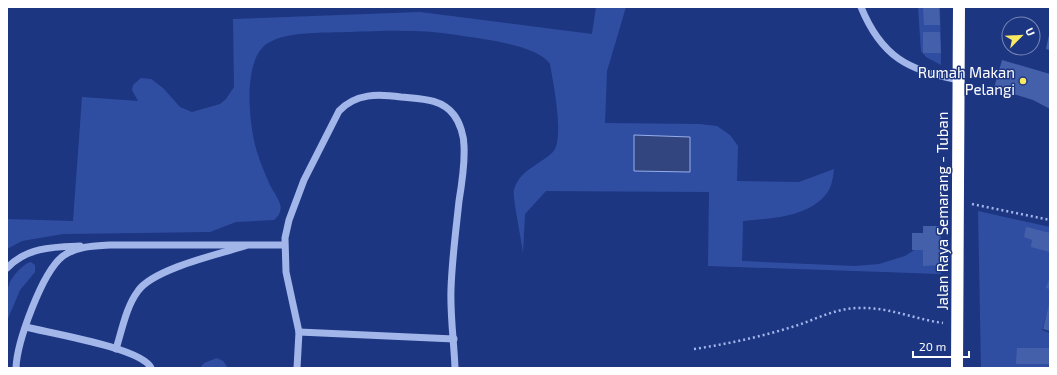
<svg xmlns="http://www.w3.org/2000/svg" width="1057" height="375" font-family="'Exo 2',sans-serif">
  <style>
    .green { fill: #304ea1 }
    .water { fill: #32457e; stroke: #96aeec }
    .building { fill: #4560ab }
    .lines { fill: none; stroke-linecap: round; stroke-linejoin: round }
    .path { stroke: #a2b6ea; stroke-width: 2.5; stroke-dasharray: 2 3; stroke-linecap: butt }
    .minor { stroke: #a2b6ea; stroke-width: 7 }
    .highway { stroke: #fff; stroke-width: 12 }
    .poi-dot { fill: #faea61; stroke: #1d3682; stroke-width: 1.5 }
    .labels { text-anchor: middle; dominant-baseline: central; stroke-width: 3; stroke-linejoin: round; paint-order: stroke }
    .poi-label { font-size: 15px; fill: #fff; stroke: #1d3682; text-anchor: end }
    .street-label { font-size: 15px; fill: #fff; stroke: #1d3682 }
  </style>
  <rect width="100%" height="100%" fill="#1d3682"/>
  <!-- green -->
  <g class="green">
    <path d="M596,7H626L607,71L605,123L699,124L717,126L730,135L738,146L737,181L799,182L834,169C833,177 832,186 827,193C808,218 771,218 743,221L742,261L855,266L879,264L905,256L927,242L941,230V274L708,266L709,192L546,191L525,214L523,253C522,242 512,196 514,190C519,170 540,165 553,152C565,138 553,82 550,64C537,44 480,39 457,35C421,29 384,31 348,32C325,33 288,31 268,43C241,59 249,129 258,155C261,164 265,174 269,183C272,190 278,197 280,204C282,210 279,216 274,220L236,222L210,232L63,234L22,241L7,249V219L73,221L82,97L138,101L132,90L133,85L141,78L151,79L163,88L180,107L192,112L220,104L226,99L234,87L233,19L420,12L592,34Z"/>
    <polygon points="918,7 940,7 941,65 926,57 921,51"/>
    <polygon points="978,211 1050,227 1050,302 1042,330 1050,333 1050,368 981,368"/>
    <path d="M31,262L35,265V272L20,290L7,321C7,301 3,286 18,271C22,267 26,263 31,262Z"/>
    <polygon points="217,358 223,361 228,368 200,368 204,363"/>
  </g>
  <!-- water -->
  <polygon class="water" points="634,135 690,137 690,172 634,171"/>
  <!-- building -->
  <g class="building">
    <polygon points="923,7 939,7 940,25 924,25"/>
    <polygon points="923,32 940,32 941,53 923,53"/>
    <polygon points="1049,35 1050,35 1050,50 1046,49"/>
    <polygon points="1002,60 1050,74 1050,109 1033,100 994,88"/>
    <polygon points="923,226 939,226 940,265 923,266 923,250 912,250 912,233 923,233"/>
    <polygon points="1026,227 1050,233 1050,252 1031,247 1032,240 1024,237"/>
    <polygon points="1050,277 1050,289 1046,288"/>
    <polygon points="1049,304 1050,304 1050,331 1043,329"/>
    <polygon points="1017,348 1050,348 1050,364 1016,364"/>
  </g>
  <g class="lines">
    <!-- path -->
    <g class="path">
      <polyline points="972,204 1050,220"/>
      <path d="M694,349C727,344 760,337 792,327C815,320 835,308 859,308C889,307 914,319 943,323"/>
    </g>
    <!-- minor -->
    <g class="minor">
      <path d="M861,7C881,56 908,71 959,80"/>
      <path d="M7,268C27,247 53,247 80,246"/>
      <path d="M26,327C49,333 142,348 151,368"/>
      <polyline points="299,332 454,339"/>
      <path d="M116,349C122,330 126,307 138,291C153,269 219,254 245,246"/>
      <path d="M16,368C17,342 42,272 63,256C77,246 94,246 110,245H284"/>
      <path d="M297,368L299,332L286,272L285,238L289,220L304,180L339,111C356,93 378,94 401,97C420,99 441,98 454,115C460,123 464,136 464,146C465,164 462,183 459,201C456,230 452,259 451,289C450,315 454,342 455,368"/>
    </g>
    <!-- highway -->
    <polyline class="highway" points="957,368 959,7"/>
  </g>
  <!-- markers -->
  <circle class="poi-dot" cx="1023" cy="81" r="4"/>
  <g class="labels">
    <!-- poi labels -->
    <g class="poi-label">
      <text x="1015" y="72">Rumah Makan<tspan x="1015" dy="17">Pelangi</tspan></text>
    </g>
    <!-- street labels -->
    <g class="street-label">
      <text transform="translate(942 211) rotate(-90)">Jalan Raya Semarang - Tuban</text>
    </g>
  </g>
  <!-- border -->
  <rect width="1057" height="375" fill="none" stroke="#ffffff" stroke-width="16"/>
  <!-- north arrow -->
  <g transform="translate(1021 36) rotate(66)"><circle r="19" fill="#1d3682" stroke="#7786b4"/>
  <path d="M0-3L7 15L0 10L-7 15Z" fill="#faea61"/>
  <text y="-6" font-size="11" font-weight="bold" text-anchor="middle" fill="#ffffff">U</text>
  </g>
  <!-- scale -->
  <path d="M913 351v6h56v-6" fill="none" stroke="#ffffff" stroke-width="2"/>
  <text x="919" y="351" font-size="12" fill="#ffffff" stroke="#1d3682" stroke-width="3" paint-order="stroke">20 m</text>
</svg>
